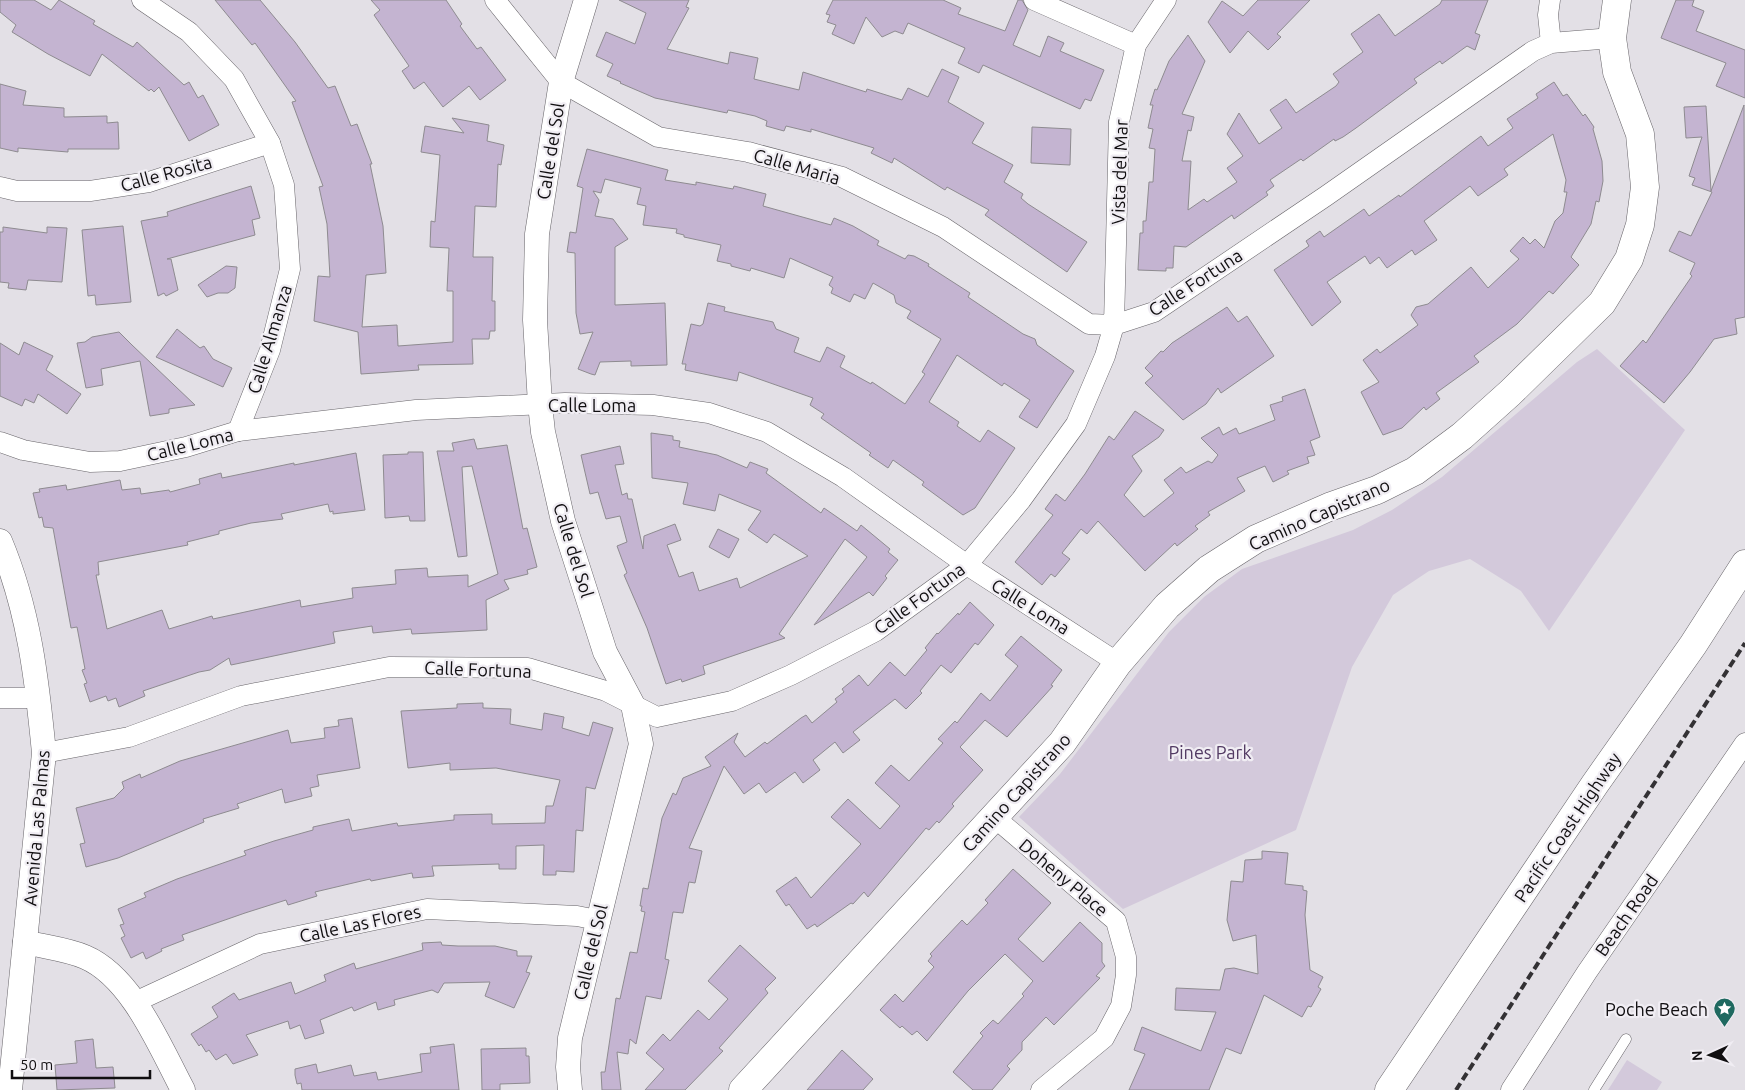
<svg xmlns="http://www.w3.org/2000/svg" width="1745" height="1090" font-family="Ubuntu,sans-serif">
  <style>
    .green { fill: #d3c9db }
    .building { fill: #c4b4d1; stroke: #8e8b90 }
    .lines { fill: none; stroke-linecap: round; stroke-linejoin: round }
    .service-casing { stroke: #68656a; stroke-width: 11 }
    .minor-casing { stroke: #68656a; stroke-width: 21 }
    .tertiary-casing { stroke: #68656a; stroke-width: 25 }
    .secondary-casing { stroke: #68656a; stroke-width: 29 }
    .primary-casing { stroke: #68656a; stroke-width: 29 }
    .service { stroke: #fff; stroke-width: 10 }
    .minor { stroke: #fff; stroke-width: 20 }
    .tertiary { stroke: #fff; stroke-width: 24 }
    .secondary { stroke: #fff; stroke-width: 28 }
    .primary { stroke: #fff; stroke-width: 28 }
    .rail { stroke: #333134; stroke-width: 4; stroke-dasharray: 8 4; stroke-linecap: butt }
    .labels { text-anchor: middle; dominant-baseline: central; stroke-width: 4.5; stroke-linejoin: round; paint-order: stroke }
    .street-label { font-size: 18px; fill: #110f11; stroke: #f0edf3 }
    .park-label { font-size: 18px; fill: #523a63; stroke: #f0edf3 }
    .poi-label { font-size: 18px; fill: #110f11; stroke: #f0edf3; text-anchor: end }
  </style>
  <rect width="100%" height="100%" fill="#e3e0e6"/>
  <!-- green -->
  <g class="green">
    <polygon points="1597,349 1685,430 1549,631 1521,591 1470,559 1429,571 1393,595 1352,667 1296,830 1123,909 1019,817 1060,774 1169,632 1204,597 1242,569 1353,530 1392,510 1442,477 1577,362"/>
    <polygon points="1627,1060 1662,1082 1657,1090 1608,1090"/>
  </g>
  <!-- building -->
  <g class="building">
    <polygon points="0,0 34,0 51,10 59,0 95,21 93,24 133,47 137,42 184,85 189,82 198,98 203,95 219,125 189,141 159,87 154,92 151,89 149,91 102,54 90,76 48,54 12,32 16,25 0,12"/>
    <polygon points="215,0 260,0 295,42 328,88 335,86 351,126 357,124 372,164 370,164 383,226 386,273 366,275 362,327 397,325 398,346 453,342 453,291 447,291 449,248 430,247 431,221 435,222 440,155 421,152 425,126 464,133 452,118 489,125 487,141 504,145 501,165 498,164 496,207 475,206 473,257 493,257 492,301 495,301 495,331 490,331 489,339 472,339 473,364 418,365 419,370 361,374 358,332 314,321 318,276 330,277 327,224 319,187 323,186 292,102 296,101 255,43 252,45"/>
    <polygon points="371,0 446,0 462,24 460,26 477,49 481,47 506,80 480,100 469,86 443,107 424,82 414,89 402,71 409,66 374,15 380,10"/>
    <polygon points="619,0 689,0 686,7 689,8 667,49 728,64 730,52 758,58 754,79 799,90 803,72 866,92 867,89 902,100 908,88 928,97 942,69 959,77 948,102 984,123 972,143 1013,165 1004,182 1023,194 1021,198 1028,204 1087,242 1067,272 985,215 989,210 947,187 945,190 894,158 892,163 871,153 874,148 811,129 811,132 786,126 784,131 766,126 767,121 755,116 728,110 727,113 655,98 620,83 621,82 607,76 613,64 596,56 606,32 635,44 646,13"/>
    <polygon points="833,0 943,0 961,8 958,14 1005,31 1018,0 1022,0 1028,10 1013,45 1040,57 1048,36 1064,43 1060,51 1104,70 1091,101 1085,99 1080,109 983,65 979,73 958,63 965,48 908,23 903,34 895,31 882,37 866,17 854,44 832,34 836,25 827,22 830,15 826,14"/>
    <polygon points="1258,0 1310,0 1277,34 1281,37 1268,50 1248,31 1230,53 1208,22 1222,1 1243,16"/>
    <polygon points="1442,0 1488,0 1475,33 1480,35 1475,50 1467,46 1442,64 1440,61 1414,79 1417,83 1356,128 1343,137 1335,141 1334,139 1303,161 1301,159 1270,180 1274,186 1266,192 1268,195 1234,219 1232,215 1186,247 1174,246 1173,268 1166,268 1166,271 1138,270 1140,233 1143,233 1143,221 1146,221 1149,182 1153,182 1155,149 1149,148 1153,129 1148,128 1153,105 1150,105 1155,89 1157,90 1169,61 1188,35 1205,61 1182,114 1194,117 1191,131 1188,130 1182,161 1191,161 1188,210 1204,199 1207,202 1237,182 1227,168 1243,156 1227,134 1239,113 1259,144 1282,128 1270,110 1286,99 1296,113 1336,86 1339,82 1333,74 1363,52 1351,34 1379,14 1395,36 1440,4"/>
    <polygon points="1676,0 1694,0 1692,6 1704,11 1696,31 1745,50 1745,98 1716,86 1726,63 1661,38"/>
    <polygon points="1554,82 1563,96 1567,94 1583,116 1585,114 1594,127 1593,129 1602,161 1603,181 1599,202 1596,201 1591,224 1571,257 1579,265 1553,294 1549,291 1517,324 1474,356 1479,362 1436,393 1440,399 1426,410 1424,407 1402,428 1383,435 1361,392 1379,382 1363,360 1377,349 1380,353 1418,325 1411,315 1416,307 1428,304 1471,267 1488,288 1519,259 1510,251 1523,237 1530,244 1535,239 1544,248 1555,221 1563,213 1567,192 1564,192 1566,180 1553,134 1504,169 1508,175 1478,196 1470,186 1424,221 1437,240 1415,255 1412,250 1387,268 1379,257 1370,264 1365,256 1327,282 1341,302 1312,326 1274,270 1309,246 1306,241 1320,231 1324,237 1364,209 1369,216 1399,195 1400,197 1481,136 1488,146 1513,128 1507,119 1538,98 1536,94"/>
    <polygon points="0,84 26,91 23,105 64,108 64,117 107,116 107,123 118,122 119,149 68,149 68,152 18,148 18,152 0,148"/>
    <polygon points="1744,105 1745,317 1735,319 1737,334 1714,339 1690,372 1664,403 1620,366 1643,340 1646,343 1692,276 1690,274 1695,263 1669,251 1679,231 1691,236 1712,192 1692,185 1695,178 1689,176 1702,137 1686,138 1684,107 1706,106 1711,191"/>
    <polygon points="1032,127 1071,129 1070,165 1031,163"/>
    <polygon points="587,149 668,170 665,180 696,185 696,182 733,189 734,186 766,194 763,206 831,225 834,218 853,226 879,241 877,245 905,259 908,255 914,256 929,264 928,266 970,293 968,297 1023,334 1035,339 1037,345 1074,371 1037,428 1019,417 1030,400 1004,383 1002,386 957,355 929,402 959,422 957,426 980,442 988,430 1015,448 975,508 963,515 922,485 924,482 893,460 888,468 869,455 871,453 821,418 824,414 810,405 813,398 739,372 737,381 685,370 686,364 682,364 691,324 700,326 703,324 708,303 725,307 724,311 773,322 776,329 799,338 794,352 820,362 827,347 845,356 840,367 871,384 872,382 905,404 925,374 922,372 941,339 907,318 911,311 896,303 894,295 873,283 865,299 854,294 850,302 831,293 833,288 829,285 833,277 790,258 784,278 751,268 750,271 731,266 731,264 717,261 721,245 684,237 684,235 676,233 677,229 643,225 646,206 637,204 641,188 605,179 601,193 593,191 599,200 595,216 613,219 628,239 615,247 615,305 665,303 667,365 631,366 631,361 600,362 595,375 591,374 578,369 593,332 580,334 576,313 575,253 567,252 570,232 576,233 583,188 577,186"/>
    <polygon points="251,186 260,218 252,220 255,235 167,259 171,259 178,290 166,296 164,293 158,296 141,221 168,216 167,212"/>
    <polygon points="123,226 131,302 96,305 95,295 88,296 82,230"/>
    <polygon points="3,227 47,233 47,227 67,228 62,282 28,280 26,290 8,288 9,283 0,282 0,232 3,232"/>
    <polygon points="226,266 237,267 235,288 228,293 218,293 207,297 198,285"/>
    <polygon points="1227,307 1238,322 1247,316 1274,356 1221,393 1218,388 1206,404 1183,420 1145,383 1153,376 1145,368 1161,351 1163,352 1172,343"/>
    <polygon points="177,329 200,348 204,346 213,359 232,368 223,387 156,357"/>
    <polygon points="119,332 132,345 195,405 169,409 169,413 150,416 140,361 101,369 103,385 86,388 77,343 85,342 92,337"/>
    <polygon points="24,342 53,356 46,370 81,394 67,414 38,394 34,403 25,399 22,406 0,396 0,343 19,355"/>
    <polygon points="1305,389 1320,437 1310,441 1315,455 1307,457 1309,463 1287,471 1289,474 1273,482 1265,466 1237,478 1245,491 1208,512 1210,515 1195,526 1198,529 1177,546 1175,543 1145,571 1098,521 1087,534 1081,529 1062,553 1070,559 1055,577 1051,574 1042,585 1015,562 1053,515 1045,509 1056,494 1065,501 1085,474 1109,436 1114,440 1135,411 1164,430 1159,437 1132,456 1142,471 1124,495 1144,517 1174,493 1164,480 1181,467 1186,473 1208,461 1212,463 1218,455 1201,438 1219,427 1223,435 1236,428 1239,434 1275,420 1270,405 1283,401 1282,397"/>
    <polygon points="651,433 673,436 673,440 680,441 679,447 717,455 747,468 750,462 768,469 766,473 821,513 824,508 857,531 861,525 890,549 888,552 898,560 885,576 887,578 873,596 869,592 814,625 867,557 845,539 779,634 785,638 703,666 705,674 682,682 681,679 666,684 647,628 624,575 627,573 617,546 627,542 620,516 606,519 598,492 590,494 581,455 620,446 624,464 615,465 622,495 627,493 628,499 632,499 643,549 644,536 675,524 681,540 667,545 679,577 693,572 699,591 737,578 740,588 808,556 774,534 767,543 748,530 761,511 719,494 715,511 683,504 688,483 652,478"/>
    <polygon points="474,439 477,449 507,445 523,529 527,528 537,567 527,570 528,574 504,580 509,589 486,600 487,630 412,634 411,629 373,633 372,626 333,632 335,643 231,665 229,658 210,670 199,672 143,691 145,696 119,707 116,698 108,701 106,696 90,702 84,684 87,683 82,670 85,669 77,627 71,628 53,528 44,527 42,517 39,518 33,493 40,492 39,489 66,485 67,490 120,480 122,490 140,488 141,494 169,490 170,492 200,484 199,479 221,473 222,478 294,463 294,465 356,453 365,510 333,514 333,511 330,512 328,504 281,514 283,519 251,523 219,531 219,534 187,542 188,545 98,562 99,575 96,575 107,629 162,610 169,629 212,616 213,619 300,600 301,607 353,598 352,588 396,584 395,570 427,568 428,577 468,575 468,587 498,574 472,466 462,467 467,556 458,557 437,451 454,451 452,443"/>
    <polygon points="408,452 423,452 425,521 410,521 409,516 385,518 383,455 408,454"/>
    <polygon points="718,529 739,539 729,558 709,547"/>
    <polygon points="970,602 994,625 978,645 975,643 951,673 941,665 920,691 922,693 906,709 895,699 853,732 860,740 843,753 835,742 813,760 820,770 803,783 795,772 766,793 759,783 744,794 724,766 689,848 702,851 695,883 689,882 683,913 673,912 665,959 669,960 661,999 646,996 636,1044 630,1039 628,1054 617,1052 621,1090 602,1090 601,1072 605,1072 616,998 620,999 630,952 637,953 645,912 641,911 642,906 640,906 643,888 648,889 662,818 673,793 676,795 683,778 711,766 705,757 738,733 734,742 745,757 765,742 767,744 801,718 806,715 812,723 837,702 835,699 844,692 842,689 859,675 868,686 890,662 905,676 927,650 925,648 937,633 938,634 958,613 959,615"/>
    <polygon points="1021,636 1062,670 1051,685 1053,686 1007,737 985,720 960,747 983,770 952,804 954,806 939,823 937,821 929,830 926,828 868,897 864,892 853,904 851,903 817,927 815,924 807,929 789,904 786,906 776,891 796,877 811,898 861,844 831,817 848,799 880,829 900,806 875,783 891,765 909,781 943,743 938,739 955,721 957,723 981,693 990,701 1018,666 1005,655"/>
    <polygon points="483,703 483,708 511,709 510,724 542,730 544,713 564,717 562,728 589,736 593,722 613,728 595,789 586,787 583,831 576,830 574,872 556,871 556,875 543,875 544,845 516,846 516,869 499,869 499,864 432,866 434,876 413,878 412,873 371,881 370,879 315,892 317,896 288,905 286,900 245,913 182,935 184,940 161,949 162,951 146,959 143,952 131,958 121,938 125,936 120,925 124,924 118,909 146,897 144,893 177,879 246,855 244,851 274,841 313,830 313,827 349,819 352,831 397,823 398,826 454,820 454,815 492,814 492,824 545,823 546,806 553,806 560,780 496,768 450,770 450,763 408,768 401,711 457,708 457,704"/>
    <polygon points="352,718 360,768 317,775 319,786 310,788 312,796 285,803 282,789 237,804 239,808 203,819 204,822 118,858 86,867 80,844 85,843 76,808 114,798 124,788 122,782 140,774 141,778 180,761 288,730 291,743 325,738 324,728 339,726 338,720"/>
    <polygon points="1262,851 1288,853 1285,884 1303,886 1303,890 1307,891 1305,915 1310,970 1323,977 1318,987 1321,989 1311,1007 1308,1006 1302,1017 1264,995 1241,1054 1226,1048 1209,1090 1129,1090 1145,1054 1134,1050 1142,1027 1201,1051 1216,1012 1175,1010 1176,988 1220,990 1225,969 1234,968 1258,974 1256,935 1233,941 1227,920 1231,881 1243,882 1245,860 1262,859"/>
    <polygon points="1013,869 1051,903 1018,939 1043,962 1080,922 1102,943 1102,962 1105,966 1096,976 1100,978 1054,1025 1046,1017 1022,1042 1022,1050 1007,1066 1010,1069 992,1090 973,1090 953,1072 983,1036 980,1033 993,1020 998,1024 1024,996 1022,994 1033,981 1005,954 968,991 927,1041 917,1031 912,1035 902,1026 900,1028 880,1010 895,994 903,1002 934,967 928,961 932,956 930,954 962,920 967,925 988,903 985,900"/>
    <polygon points="441,942 442,945 458,946 495,946 517,951 517,956 532,956 526,972 530,973 514,1008 485,996 490,982 444,983 438,993 432,990 394,1000 395,1005 378,1010 376,1002 354,1011 352,1007 320,1020 324,1033 305,1039 300,1025 290,1029 288,1021 246,1035 258,1055 233,1064 226,1054 216,1060 209,1050 206,1052 201,1044 199,1046 191,1034 218,1017 212,1007 234,993 239,1000 291,982 295,994 326,981 324,975 354,963 356,969 423,950 422,943"/>
    <polygon points="740,945 776,978 765,989 768,993 719,1048 723,1051 685,1090 645,1090 664,1069 646,1053 663,1034 670,1041 698,1010 709,1020 728,999 708,981"/>
    <polygon points="93,1039 96,1068 113,1067 115,1088 57,1090 55,1065 77,1063 75,1041"/>
    <polygon points="454,1044 459,1090 302,1090 301,1083 297,1084 295,1075 295,1069 316,1064 318,1073 351,1065 354,1076 376,1072 378,1080 422,1072 420,1054 431,1053 430,1047"/>
    <polygon points="526,1048 526,1056 529,1056 530,1083 500,1084 500,1090 482,1090 481,1049"/>
    <polygon points="842,1050 873,1079 863,1090 807,1090"/>
  </g>
  <g class="lines">
    <defs>
      <polyline id="service" points="1594,1090 1626,1039"/>
      <g id="minor">
        <polyline points="142,0 189,32 234,79 270,143 284,185 290,269 270,350 238,431"/>
        <polyline points="495,0 561,82 658,137 748,152 842,177 943,227 1089,324 1114,325 1119,122 1136,45 1166,0"/>
        <polyline points="1034,0 1136,45"/>
        <polyline points="1550,0 1548,15 1551,43"/>
        <polyline points="0,187 17,191 90,191 149,182 270,143"/>
        <polyline points="0,442 23,450 90,462 120,461 186,447 238,431 416,410 565,403 653,405 709,413 767,432 843,477 967,565 1118,663"/>
        <polyline points="0,698 39,698"/>
        <polyline points="44,753 129,737 241,696 389,667 528,668 606,691 657,717 732,701 791,675 876,631 967,565 1021,500 1076,424 1105,356 1114,325 1154,312 1326,196 1533,51 1551,43 1612,38"/>
        <polyline points="994,817 1116,921 1126,957 1126,975 1121,1006 1104,1038 1041,1090"/>
        <polyline points="135,1002 260,944 427,909 577,916 597,920"/>
        <polyline points="1511,1090 1587,972 1745,743"/>
      </g>
      <g id="tertiary">
        <path d="M0,541C29,610 37,680 44,753L10,1090"/>
        <path d="M25,942C44,947 66,949 85,957C132,977 160,1047 183,1090"/>
        <polyline points="570,1090 568,1067 570,1038 641,744 633,705 605,652 563,521 543,432 540,404 535,320 537,234 561,82 586,0"/>
      </g>
      <polyline id="secondary" points="743,1090 1062,743 1118,663 1167,606 1209,569 1256,539 1329,507 1377,490 1415,471 1462,436 1510,393 1602,303 1629,259 1640,225 1645,187 1640,134 1617,72 1612,38 1617,0"/>
      <polyline id="primary" points="1389,1090 1595,784 1693,645 1745,564"/>
    </defs>
    <!-- service casing -->
    <use href="#service" class="service-casing"/>
    <!-- minor casing -->
    <use href="#minor" class="minor-casing"/>
    <!-- tertiary casing -->
    <use href="#tertiary" class="tertiary-casing"/>
    <!-- secondary casing -->
    <use href="#secondary" class="secondary-casing"/>
    <!-- primary casing -->
    <use href="#primary" class="primary-casing"/>
    <!-- service -->
    <use href="#service" class="service"/>
    <!-- minor -->
    <use href="#minor" class="minor"/>
    <!-- tertiary -->
    <use href="#tertiary" class="tertiary"/>
    <!-- secondary -->
    <use href="#secondary" class="secondary"/>
    <!-- primary -->
    <use href="#primary" class="primary"/>
    <!-- rail -->
    <polyline class="rail" points="1456,1090 1745,643"/>
  </g>
  <!-- icons -->
  <defs>
    <symbol id="sight-pin" viewBox="-11 -11 22 30"><path d="M0 17L-7.5 6A9.5 9.5 0 1 1 7.5 6Z" fill="#1f6960" stroke="#f0edf3"/><path d="M0-6L1.8-2.2L6-1.7L2.9 1.2L3.7 5.4L0 3.3L-3.7 5.4L-2.9 1.2L-6-1.7L-1.8-2.2Z" fill="#fff"/></symbol>
  </defs>
  <g fill-rule="evenodd">
    <use href="#sight-pin" x="1712" y="996" width="25" height="34"/>
  </g>
  <g class="labels">
    <!-- street labels -->
    <g class="street-label">
      <text transform="translate(550 151) rotate(-81)">Calle del Sol</text>
      <text transform="translate(797 166) rotate(16)">Calle Maria</text>
      <text transform="translate(1119 172) rotate(-88)">Vista del Mar</text>
      <text transform="translate(166 173) rotate(-15)">Calle Rosita</text>
      <text transform="translate(1195 282) rotate(-33)">Calle Fortuna</text>
      <text transform="translate(269 339) rotate(-73)">Calle Almanza</text>
      <text x="592" y="405">Calle Loma</text>
      <text transform="translate(190 444) rotate(-14)">Calle Loma</text>
      <text transform="translate(1319 514) rotate(-24)">Camino Capistrano</text>
      <text transform="translate(574 550) rotate(73)">Calle del Sol</text>
      <text transform="translate(919 598) rotate(-36)">Calle Fortuna</text>
      <text transform="translate(1031 606) rotate(32)">Calle Loma</text>
      <text transform="translate(478 669) rotate(2)">Calle Fortuna</text>
      <text transform="translate(1016 792) rotate(-48)">Camino Capistrano</text>
      <text transform="translate(1567 827) rotate(-56)">Pacific Coast Highway</text>
      <text transform="translate(36 828) rotate(-85)">Avenida Las Palmas</text>
      <text transform="translate(1064 877) rotate(40)">Doheny Place</text>
      <text transform="translate(1626 915) rotate(-55)">Beach Road</text>
      <text transform="translate(360 923) rotate(-12)">Calle Las Flores</text>
      <text transform="translate(590 952) rotate(-77)">Calle del Sol</text>
    </g>
    <!-- park labels -->
    <g class="park-label">
      <text x="1210" y="752">Pines Park</text>
    </g>
    <!-- poi labels -->
    <g class="poi-label">
      <text x="1708" y="1009">Poche Beach</text>
    </g>
  </g>
  <!-- north arrow -->
  <g transform="translate(1710 1055) rotate(267)" stroke="#f0edf3" stroke-width="4" paint-order="stroke">
  <path d="M0-4L9 19L0 12L-9 19Z" fill="#110f11"/>
  <text y="-8" font-size="14" font-weight="bold" text-anchor="middle" fill="#110f11">N</text>
  </g>
  <!-- scale -->
  <path d="M12 1070v8h138v-8" fill="none" stroke="#110f11" stroke-width="2.5"/>
  <text x="20" y="1070" font-size="15" fill="#110f11" stroke="#f0edf3" stroke-width="4" paint-order="stroke">50 m</text>
</svg>
